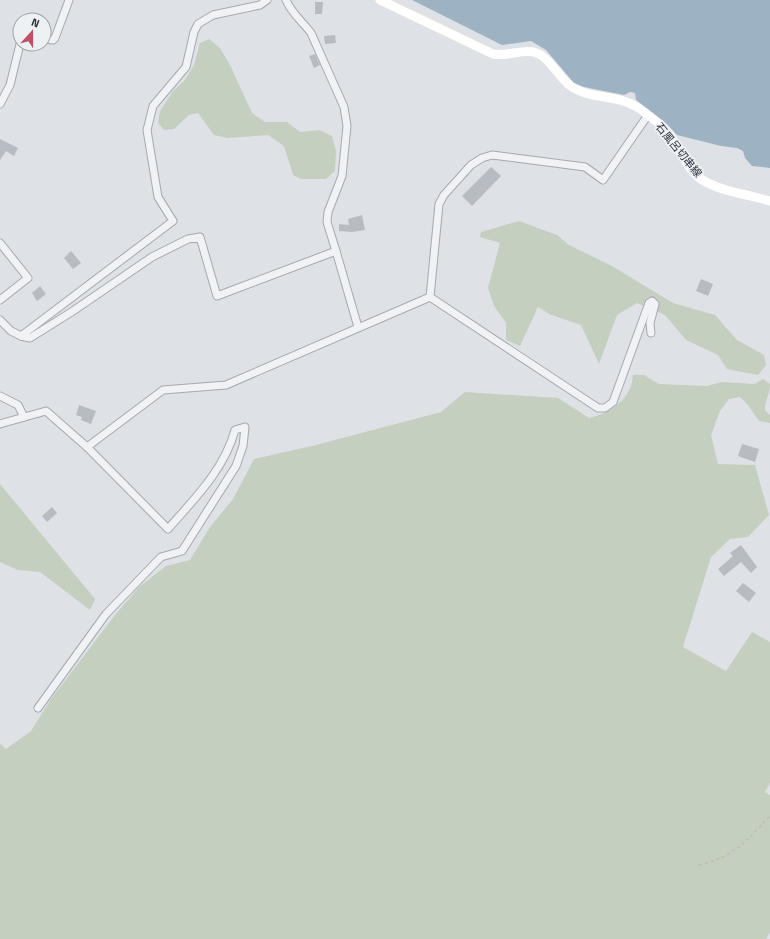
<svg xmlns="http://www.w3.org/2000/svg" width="770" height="939" font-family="'Titillium Web','Noto Sans JP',sans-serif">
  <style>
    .green { fill: #c5cfc0 }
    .water { fill: #9db2c3 }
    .building { fill: #b6bcc2 }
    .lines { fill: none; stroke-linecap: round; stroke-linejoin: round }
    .minor-casing { stroke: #a4a9b0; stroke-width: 9 }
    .path { stroke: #b9bcc1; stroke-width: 1.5; stroke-dasharray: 3 3; stroke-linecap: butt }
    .minor { stroke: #f1f2f5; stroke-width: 7 }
    .secondary { stroke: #fff; stroke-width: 9 }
    .labels { text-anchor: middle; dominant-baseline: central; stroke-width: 3.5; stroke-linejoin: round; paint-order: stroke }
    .street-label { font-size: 11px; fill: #29313c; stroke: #edf1f4 }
  </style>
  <rect width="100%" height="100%" fill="#dee2e6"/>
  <!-- green -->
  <g class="green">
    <polygon points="209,39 220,48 230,65 252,113 265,122 287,122 300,132 319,130 332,136 336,151 335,171 326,179 301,179 293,175 284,146 268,135 227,138 214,135 198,113 189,115 174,129 164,130 158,123 160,111 173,91 185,80 194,65 200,43"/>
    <polygon points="519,221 557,235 569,245 612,266 673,303 715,315 737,340 764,355 766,365 758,375 727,369 718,355 686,340 665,315 637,303 617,315 599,364 581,325 551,315 538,307 520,346 506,340 506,323 494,306 488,288 500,243 480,237 481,232"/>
    <path d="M633,375H644L659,384L707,386L721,382L755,384L763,379L770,384C770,394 765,400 765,410L770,415V423L759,421L748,405L740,397L729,399L720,411L711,435L718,464L755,465L769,515L748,537L730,539L711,557L683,647L726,671L752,632L770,642V783L765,792L770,795V932L766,939H0V743L6,749L31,731L51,699L115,615L139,587L166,566L190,560L210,527L233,499L254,459L316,445L441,412L465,392L558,398L589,418C604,415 622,405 629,390C632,386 632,380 633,375Z"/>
    <polygon points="0,484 95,599 90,610 40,572 18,570 0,562"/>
  </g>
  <!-- water -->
  <polygon class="water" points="412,0 770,0 770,168 752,166 745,158 743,151 737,148 721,146 677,135 666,123 636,100 635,93 630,92 624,95 584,87 574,83 546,50 531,41 502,45"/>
  <!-- building -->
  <g class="building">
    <polygon points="315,2 323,2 322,14 315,14"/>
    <polygon points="335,35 336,43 325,44 324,36"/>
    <polygon points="315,54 320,65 314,68 309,56"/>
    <polygon points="0,139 18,148 14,156 6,151 0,160"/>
    <polygon points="491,167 501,176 472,206 462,196"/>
    <polygon points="362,215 365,230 352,232 339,231 339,224 349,225 348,219"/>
    <polygon points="71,251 81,263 73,269 64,258"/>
    <polygon points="701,279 713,284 708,296 696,291"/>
    <polygon points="40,286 46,294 37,301 32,293"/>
    <polygon points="79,405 96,411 91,424 81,420 82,417 76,415"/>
    <polygon points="742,444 759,449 755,462 738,456"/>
    <polygon points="52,507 57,513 47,522 42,516"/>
    <polygon points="741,545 757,567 751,573 741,562 724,576 718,569 733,556 730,553"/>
    <polygon points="743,583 756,593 749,602 736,591"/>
  </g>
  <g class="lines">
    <defs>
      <g id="minor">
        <path d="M286,0C292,14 302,21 311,33L344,107L347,126L342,176L328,212L327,222L336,251"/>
        <polyline points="44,39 53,40 55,38 69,0"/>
        <polyline points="0,104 10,85 20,44"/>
        <polyline points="0,243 28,278 0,300"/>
        <polyline points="430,297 439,204 444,195 471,165 482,158 492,155 585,167 603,180 648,115"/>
        <polyline points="430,297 598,408 605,408 613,402 649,303 652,301 655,304 650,323 651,333"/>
        <polyline points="0,320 11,331 21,336 30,338 73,311 152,257 188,239 200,237 217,296 336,251 358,327"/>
        <polyline points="21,336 173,221 158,197 147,130 153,106 186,67 194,32 198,24 213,15 260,5 267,0"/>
        <polyline points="0,396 18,405 24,417"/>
        <path d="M0,424L46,411L87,447L168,529C195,498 224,470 235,430L245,427L243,446L236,466L182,551L161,557L106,614L38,708"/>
        <polyline points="87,447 163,390 226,385 430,297"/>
      </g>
    </defs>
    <!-- minor casing -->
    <use href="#minor" class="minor-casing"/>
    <!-- path -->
    <path class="path" d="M699,865C736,856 745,842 770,816"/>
    <!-- minor -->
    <use href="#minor" class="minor"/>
    <!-- secondary -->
    <path class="secondary" d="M380,0L493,54C507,57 520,49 534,52C551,57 558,78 572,87C592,100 620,94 640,109C651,117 662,125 670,135C680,149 687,169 701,179C718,191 750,195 770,201"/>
  </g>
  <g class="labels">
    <!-- street labels -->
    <g class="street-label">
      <text transform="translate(679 150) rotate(51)">石風呂切串線</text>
    </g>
  </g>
  <!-- north arrow -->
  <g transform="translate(32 32) rotate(21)"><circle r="19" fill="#edf1f4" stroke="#9fa4aa"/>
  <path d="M0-3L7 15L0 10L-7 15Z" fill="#c04f68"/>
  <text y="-6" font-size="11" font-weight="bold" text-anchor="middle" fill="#29313c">N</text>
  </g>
</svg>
